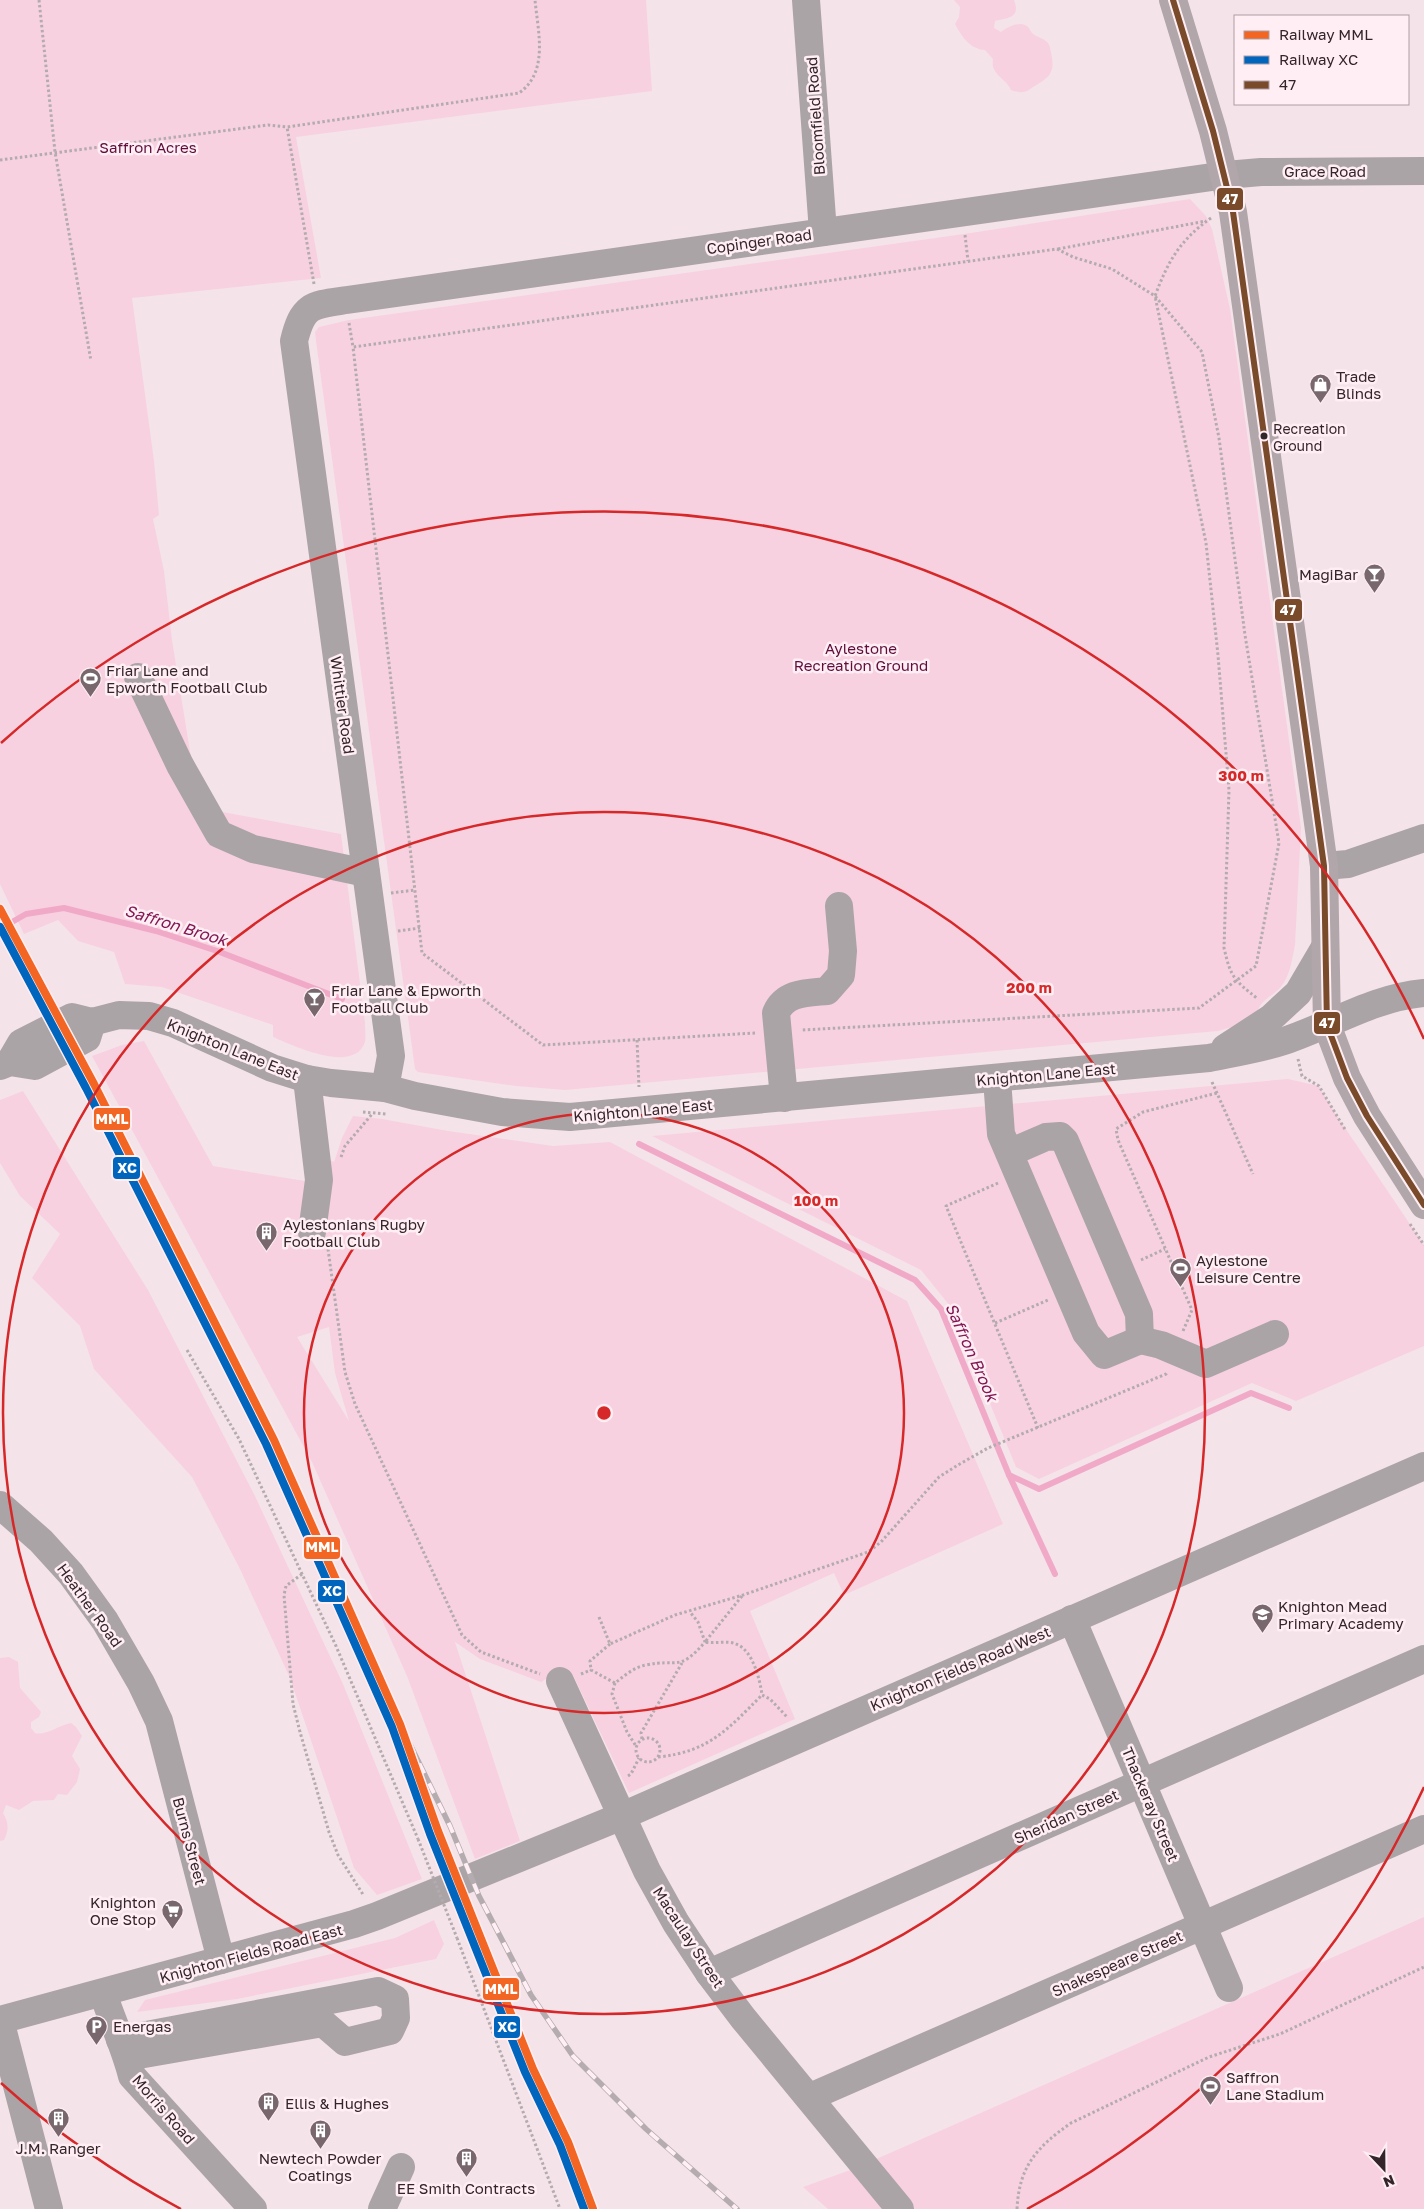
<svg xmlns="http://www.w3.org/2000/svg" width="1424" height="2209" font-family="'Golos Text',sans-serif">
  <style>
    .green { fill: #f8d1e0; fill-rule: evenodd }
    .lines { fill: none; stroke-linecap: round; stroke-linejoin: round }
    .stream { stroke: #f0aac8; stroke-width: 6 }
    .path { stroke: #b4abae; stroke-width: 3; stroke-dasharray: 2.5 2.5; stroke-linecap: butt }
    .minor { stroke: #aba4a7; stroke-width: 28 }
    .major { stroke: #b1a6aa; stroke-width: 28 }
    .rail-casing { stroke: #b4acae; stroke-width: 5.5 }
    .rail { stroke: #ffeef4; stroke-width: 4; stroke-dasharray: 11; stroke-linecap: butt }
    .path-bridge { stroke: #b4abae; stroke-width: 3; stroke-dasharray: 2.5 2.5; stroke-linecap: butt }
    .bus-1-casing { stroke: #ffeef4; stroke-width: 10 }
    .bus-1 { stroke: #7a4b2a; stroke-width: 6 }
    .rail-1-casing { stroke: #ffeef4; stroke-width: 11 }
    .rail-2-casing { stroke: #ffeef4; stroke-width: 11 }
    .rail-1 { stroke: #f26522; stroke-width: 8 }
    .rail-2 { stroke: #0065bd; stroke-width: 8 }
    .ring { fill: none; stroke: #d62828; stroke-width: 2.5 }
    .bus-dot { fill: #34252b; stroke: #ffeef4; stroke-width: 2 }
    .labels { text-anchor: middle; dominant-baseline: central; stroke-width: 5; stroke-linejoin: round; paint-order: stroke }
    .bus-label { font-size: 14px; fill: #34252b; stroke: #ffeef4; text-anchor: start }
    .street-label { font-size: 15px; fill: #34252b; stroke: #ffeef4 }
    .park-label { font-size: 15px; fill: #5f0e3b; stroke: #ffeef4 }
    .poi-label { font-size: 15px; fill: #34252b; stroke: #ffeef4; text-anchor: start }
    .water-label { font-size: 16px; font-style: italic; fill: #821853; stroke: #ffeef4 }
    .centre { fill: #d62828; stroke: #ffeef4; stroke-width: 2.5 }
    .ring-label { font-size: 15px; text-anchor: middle; font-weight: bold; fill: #d62828; stroke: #ffeef4; stroke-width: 5; stroke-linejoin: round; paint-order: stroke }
    .line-badge { stroke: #ffeef4; stroke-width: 2 }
    .badge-label { font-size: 14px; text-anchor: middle; font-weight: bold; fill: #fff }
  </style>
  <rect width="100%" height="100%" fill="#f5e3ea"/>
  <!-- green -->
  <g class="green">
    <path d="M0,0H646L652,91L296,137L321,278L132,298L154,461L159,515L153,519L164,571L172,640L194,776L212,810L341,834L365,1023C365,1029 366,1037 365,1042C354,1075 292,1045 273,1037V1025L162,987L125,984L114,952L78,941L58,920L24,934L0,884Z"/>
    <path d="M954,0H1014C1021,18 1008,18 995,21L994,28L1001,32C1008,27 1022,19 1029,28C1030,30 1031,32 1033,34C1037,37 1043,38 1047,42C1050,45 1050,48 1051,52C1054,68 1054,75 1038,84C1026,91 1026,95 1011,90C1006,78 990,75 993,59L985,50C970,49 962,37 955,24L959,17L960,7Z"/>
    <path d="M1190,199L1206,216L1212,229L1230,309L1301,828L1295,945C1292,959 1290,979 1278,990C1270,997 1260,1001 1257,1013L1232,1027L1218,1031L565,1090L516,1086L418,1072L415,1069L316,341L315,332L319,327L349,320L964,234Z"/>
    <path d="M144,1041L213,1166L311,1182L323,1157L334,1162L342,1138L353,1116L382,1119L448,1131L553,1146L610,1142L907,1301L1003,1524L844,1595L834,1573L750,1611L795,1719L629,1793L573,1675L556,1673L541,1682L480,1659L455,1642L520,1841L475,1859L407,1676L312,1462L92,1056L122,1045ZM329,1327L335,1373L349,1421L297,1337Z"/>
    <polygon points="1288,1079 1319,1086 1335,1113 1424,1245 1424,1346 1296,1401 1252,1383 1039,1479 1016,1467 950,1306 921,1270 652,1136"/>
    <polygon points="23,1091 148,1290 254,1494 343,1684 422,1879 377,1895 354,1868 290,1678 240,1569 192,1477 94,1369 80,1326 32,1278 60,1234 20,1196 0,1163 0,1100"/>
    <path d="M9,1657L18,1662L20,1688L41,1712L39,1717L31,1722V1728L35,1733C46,1736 59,1725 71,1723L76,1727L82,1736L72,1756L80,1769L77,1782L67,1795L58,1794L54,1800L33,1801L19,1810L6,1805L3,1813C9,1823 9,1830 4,1840L0,1841V1658Z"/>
    <polygon points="1424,1917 1424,2209 828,2209 803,2187 856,2168"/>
    <polygon points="434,1920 444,1944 436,1959 237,1999 137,2012 145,2000 395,1938"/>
  </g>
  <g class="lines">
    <!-- stream -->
    <g class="stream">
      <polyline points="0,929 26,914 64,908 156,931 217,951 342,999"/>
      <polyline points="639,1144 915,1280 941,1309 1009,1475 1039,1489 1251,1393 1289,1408"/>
      <polyline points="1009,1475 1055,1574"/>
    </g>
    <!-- path -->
    <g class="path">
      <polyline points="39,0 55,152 91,361"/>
      <polyline points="0,160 268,125 287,127"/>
      <path d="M1211,218C1180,240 1168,261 1155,296L1206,543L1218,655L1229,790L1224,948C1231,978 1234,980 1258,999"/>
      <polyline points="965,235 968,261"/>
      <polyline points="1058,249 1206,221"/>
      <path d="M314,284L287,127L519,93C549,72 538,32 535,0"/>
      <polyline points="349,323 353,347"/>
      <polyline points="391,893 415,890"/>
      <polyline points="398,931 420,928"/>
      <polyline points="755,1033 543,1045 422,953 353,347 1057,249 1073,257 1112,269 1155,296 1202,352 1219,438 1245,635 1279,843 1256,966 1199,1008 802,1030"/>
      <polyline points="637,1040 639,1087"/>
      <polyline points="1298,1059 1302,1076 1319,1086 1346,1131"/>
      <polyline points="1212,1082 1253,1174"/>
      <polyline points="363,1112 386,1114"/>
      <polyline points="341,1157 345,1146 373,1113"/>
      <polyline points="998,1183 946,1206 1038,1428"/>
      <polyline points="1410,1224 1424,1245"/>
      <polyline points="328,1249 345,1372 355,1404 462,1635 481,1652 540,1674"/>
      <polyline points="1141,1260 1165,1249"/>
      <polyline points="995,1323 1048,1300"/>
      <polyline points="1183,1331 1192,1310 1118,1140 1116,1129 1143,1112 1217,1093"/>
      <polyline points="187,1350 239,1439 302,1574 336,1646 418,1839"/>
      <polyline points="302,1574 286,1586 284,1595 293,1704 300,1732 329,1832 338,1855 364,1896"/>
      <path d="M742,1596L705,1642C715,1644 727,1640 736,1644C753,1650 760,1680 762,1695L770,1699L788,1718"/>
      <polyline points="599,1617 610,1644 675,1615 743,1595 868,1552 881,1542 939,1477 958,1465 988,1448 1166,1374 1167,1372"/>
      <path d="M610,1644L590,1661L591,1670L615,1683C624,1676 634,1667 646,1665C678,1658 678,1673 705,1642L698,1622L690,1612"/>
      <polyline points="581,1674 591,1670"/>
      <polyline points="615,1683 612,1694 627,1732 636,1746"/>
      <circle cx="648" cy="1750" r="12"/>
      <polyline points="642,1739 641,1733 682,1663"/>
      <path d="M658,1757C709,1752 728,1729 762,1695"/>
      <polyline points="628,1776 631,1774 639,1758"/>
      <polyline points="457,1938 560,2209"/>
      <path d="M1017,2209C1019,2166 1037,2147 1071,2123L1209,2057L1280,2034L1424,1967"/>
    </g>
    <!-- minor -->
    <g class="minor">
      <polyline points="806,0 823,232"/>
      <polyline points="138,677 180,765 219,834 253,849 366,873"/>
      <polyline points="1324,866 1348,864 1424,838"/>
      <polyline points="1225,1048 1271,1018 1298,993 1325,947"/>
      <path d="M10,1062L21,1043L72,1017L92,1022L119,1015L149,1016L173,1023L272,1068L307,1079L331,1083L385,1088L415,1096L502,1112L570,1117L1209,1058C1233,1053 1260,1049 1284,1041C1332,1025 1372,998 1424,993"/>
      <polyline points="0,1066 10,1062 35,1066 87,1038 92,1022"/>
      <polyline points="307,1079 319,1180 312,1232"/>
      <polyline points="997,1079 1001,1134 1086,1333 1104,1355 1140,1340 1139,1314 1065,1141 1060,1136 1046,1137 1009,1153"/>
      <path d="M385,1088L391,1056L294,341C303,304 312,305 347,300L1226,175L1261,172L1424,171"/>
      <path d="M784,1098L776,1013C785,992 807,993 827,991L841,975L843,951L839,906"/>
      <polyline points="1140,1340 1161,1345 1206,1364 1275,1334"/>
      <polyline points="0,1505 41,1541 71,1574 105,1621 141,1683 159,1721 221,1960"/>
      <polyline points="1072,1619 1229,1988"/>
      <polyline points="560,1681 647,1871 676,1923 709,1973 743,2018 900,2209"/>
      <polyline points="709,1973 1424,1659"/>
      <path d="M103,1993C112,2021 125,2048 132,2076L253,2209"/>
      <polyline points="0,2020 354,1924 377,1916 622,1816 1424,1466"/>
      <polyline points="0,2020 49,2209"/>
      <polyline points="120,2040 378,1991 395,1999 396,2018 390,2031 345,2042 323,2023 127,2057"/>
      <polyline points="810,2097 1424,1829"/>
      <polyline points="382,2209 401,2167"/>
    </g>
    <!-- major -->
    <polyline class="major" points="1173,0 1213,131 1233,212 1324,866 1327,1025 1347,1078 1367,1116 1424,1205"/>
    <defs>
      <polyline id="rail" points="400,1724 450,1826 479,1896 531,1995 573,2056 646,2129 737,2209"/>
    </defs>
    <!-- rail casing -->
    <use href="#rail" class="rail-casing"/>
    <!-- rail -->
    <use href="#rail" class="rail"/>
    <!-- path-bridge -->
    <polyline class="path-bridge" points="418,1839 457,1938"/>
    <defs>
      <polyline id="bus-1" points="1173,0 1213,131 1233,212 1324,866 1327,1025 1347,1078 1367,1116 1424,1205"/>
    </defs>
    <!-- bus-1 casing -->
    <use href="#bus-1" class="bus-1-casing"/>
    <!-- bus-1 -->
    <use href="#bus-1" class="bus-1"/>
    <defs>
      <polyline id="rail-1" points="0,909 94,1084 274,1440 400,1724 438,1831 533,2069 568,2142 593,2209"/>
      <polyline id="rail-2" points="0,927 86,1088 266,1444 392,1727 430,1834 525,2072 560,2145 584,2209"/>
    </defs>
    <!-- rail-1 casing -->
    <use href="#rail-1" class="rail-1-casing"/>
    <!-- rail-2 casing -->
    <use href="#rail-2" class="rail-2-casing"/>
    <!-- rail-1 -->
    <use href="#rail-1" class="rail-1"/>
    <!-- rail-2 -->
    <use href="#rail-2" class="rail-2"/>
  </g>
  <!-- distance rings -->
  <g class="ring">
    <circle cx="604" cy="1413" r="300"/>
    <circle cx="604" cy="1413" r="601"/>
    <path d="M1424 1787A901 901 0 0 1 1027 2209M181 2209A901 901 0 0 1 1 2083M1 743A901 901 0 0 1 1424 1039"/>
  </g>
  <!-- icons -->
  <defs>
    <symbol id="shop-pin" viewBox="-11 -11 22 30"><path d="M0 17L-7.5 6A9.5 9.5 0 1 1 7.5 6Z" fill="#78686e" stroke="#ffeef4"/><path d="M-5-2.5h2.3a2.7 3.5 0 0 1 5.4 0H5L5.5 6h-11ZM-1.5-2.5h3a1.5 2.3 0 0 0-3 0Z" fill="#fff"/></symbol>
    <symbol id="bar-pin" viewBox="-11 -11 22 30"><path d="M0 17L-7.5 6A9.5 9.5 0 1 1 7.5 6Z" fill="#78686e" stroke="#ffeef4"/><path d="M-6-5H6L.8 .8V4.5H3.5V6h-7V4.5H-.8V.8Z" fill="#fff"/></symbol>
    <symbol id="stadium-pin" viewBox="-11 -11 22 30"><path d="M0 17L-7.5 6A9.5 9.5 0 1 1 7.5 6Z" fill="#78686e" stroke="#ffeef4"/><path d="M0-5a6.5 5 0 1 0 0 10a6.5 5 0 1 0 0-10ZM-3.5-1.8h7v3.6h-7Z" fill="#fff"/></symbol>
    <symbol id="building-pin" viewBox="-11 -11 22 30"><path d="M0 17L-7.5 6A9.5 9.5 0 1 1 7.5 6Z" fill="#78686e" stroke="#ffeef4"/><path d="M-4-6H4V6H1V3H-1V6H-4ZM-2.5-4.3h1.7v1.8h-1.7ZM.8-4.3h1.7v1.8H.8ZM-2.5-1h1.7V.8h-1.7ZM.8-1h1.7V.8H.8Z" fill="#fff"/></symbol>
    <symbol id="school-pin" viewBox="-11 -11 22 30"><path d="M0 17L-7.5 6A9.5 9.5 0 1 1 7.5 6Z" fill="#78686e" stroke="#ffeef4"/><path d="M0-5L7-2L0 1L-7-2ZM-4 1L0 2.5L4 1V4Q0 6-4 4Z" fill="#fff"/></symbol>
    <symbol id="supermarket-pin" viewBox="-11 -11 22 30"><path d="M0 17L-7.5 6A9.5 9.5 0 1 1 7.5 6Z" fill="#78686e" stroke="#ffeef4"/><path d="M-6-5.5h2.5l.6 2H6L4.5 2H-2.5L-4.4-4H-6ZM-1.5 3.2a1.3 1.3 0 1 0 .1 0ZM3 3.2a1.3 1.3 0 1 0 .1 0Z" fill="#fff"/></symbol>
    <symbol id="parking-pin" viewBox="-11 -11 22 30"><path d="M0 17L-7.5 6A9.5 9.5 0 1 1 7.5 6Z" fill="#78686e" stroke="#ffeef4"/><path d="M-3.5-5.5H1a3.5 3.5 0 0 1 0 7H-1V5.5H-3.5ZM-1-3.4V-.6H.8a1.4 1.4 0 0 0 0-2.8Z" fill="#fff"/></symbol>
  </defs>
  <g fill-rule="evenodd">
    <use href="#shop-pin" x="1308" y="372" width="25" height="34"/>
    <use href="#bar-pin" x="1362" y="562" width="25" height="34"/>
    <use href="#stadium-pin" x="78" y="666" width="25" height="34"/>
    <use href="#bar-pin" x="302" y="986" width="25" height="34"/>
    <use href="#building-pin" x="254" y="1220" width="25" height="34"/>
    <use href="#stadium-pin" x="1168" y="1256" width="25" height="34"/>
    <use href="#school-pin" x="1250" y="1602" width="25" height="34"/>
    <use href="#supermarket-pin" x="160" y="1898" width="25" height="34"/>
    <use href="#parking-pin" x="84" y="2014" width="25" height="34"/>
    <use href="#stadium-pin" x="1198" y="2074" width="25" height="34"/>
    <use href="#building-pin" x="256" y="2090" width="25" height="34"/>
    <use href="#building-pin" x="46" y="2106" width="25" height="34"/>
    <use href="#building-pin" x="308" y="2118" width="25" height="34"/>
    <use href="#building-pin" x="454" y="2146" width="25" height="34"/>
  </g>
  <!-- markers -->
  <circle class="bus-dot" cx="1264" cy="436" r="4.5"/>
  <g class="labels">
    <!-- bus labels -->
    <g class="bus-label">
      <text x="1273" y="428">Recreation<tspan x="1273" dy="17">Ground</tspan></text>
    </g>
    <!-- street labels -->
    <g class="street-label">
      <text transform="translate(815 116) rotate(-94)">Bloomfield Road</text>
      <text x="1325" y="171">Grace Road</text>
      <text transform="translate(759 241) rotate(-8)">Copinger Road</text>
      <text transform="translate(343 705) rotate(82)">Whittier Road</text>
      <text transform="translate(233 1049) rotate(22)">Knighton Lane East</text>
      <text transform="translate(1046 1074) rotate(-5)">Knighton Lane East</text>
      <text transform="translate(643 1110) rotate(-5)">Knighton Lane East</text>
      <text transform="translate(90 1605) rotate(54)">Heather Road</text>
      <text transform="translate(960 1668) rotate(-23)">Knighton Fields Road West</text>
      <text transform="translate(1151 1804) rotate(67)">Thackeray Street</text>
      <text transform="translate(1066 1816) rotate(-24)">Sheridan Street</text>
      <text transform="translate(190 1841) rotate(75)">Burns Street</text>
      <text transform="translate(689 1937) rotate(57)">Macaulay Street</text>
      <text transform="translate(251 1953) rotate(-15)">Knighton Fields Road East</text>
      <text transform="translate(1117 1963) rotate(-24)">Shakespeare Street</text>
      <text transform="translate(164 2109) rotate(49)">Morris Road</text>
    </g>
    <!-- park labels -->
    <g class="park-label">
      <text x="148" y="147">Saffron Acres</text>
      <text x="861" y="648">Aylestone<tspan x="861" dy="17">Recreation Ground</tspan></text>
    </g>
    <!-- poi labels -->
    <g class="poi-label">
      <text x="1336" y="376">Trade<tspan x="1336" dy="17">Blinds</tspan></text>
      <text x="1358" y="574" text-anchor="end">MagiBar</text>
      <text x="106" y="670">Friar Lane and<tspan x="106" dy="17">Epworth Football Club</tspan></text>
      <text x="331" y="990">Friar Lane &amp; Epworth<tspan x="331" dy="17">Football Club</tspan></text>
      <text x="283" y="1224">Aylestonians Rugby<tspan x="283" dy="17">Football Club</tspan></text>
      <text x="1196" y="1260">Aylestone<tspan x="1196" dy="17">Leisure Centre</tspan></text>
      <text x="1278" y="1606">Knighton Mead<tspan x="1278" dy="17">Primary Academy</tspan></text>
      <text x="156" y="1902" text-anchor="end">Knighton<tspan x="156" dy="17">One Stop</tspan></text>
      <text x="113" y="2026">Energas</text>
      <text x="1226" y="2077">Saffron<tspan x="1226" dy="17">Lane Stadium</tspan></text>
      <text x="285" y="2103">Ellis &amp; Hughes</text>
      <text x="58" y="2148" text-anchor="middle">J.M. Ranger</text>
      <text x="320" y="2158" text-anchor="middle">Newtech Powder<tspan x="320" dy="17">Coatings</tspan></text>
      <text x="466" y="2188" text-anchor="middle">EE Smith Contracts</text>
    </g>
    <!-- water labels -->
    <g class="water-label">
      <text transform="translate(176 925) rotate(17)">Saffron Brook</text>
      <text transform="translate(972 1352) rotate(66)">Saffron Brook</text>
    </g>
  </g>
  <circle cx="604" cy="1413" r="8" class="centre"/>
  <g class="ring-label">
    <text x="1241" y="781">300 m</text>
    <text x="1029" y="993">200 m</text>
    <text x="816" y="1206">100 m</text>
  </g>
  <g class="line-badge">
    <rect x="1216" y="187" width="28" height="24" rx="5" fill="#7a4b2a"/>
    <rect x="1274" y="598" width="29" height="24" rx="5" fill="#7a4b2a"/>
    <rect x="1313" y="1011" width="28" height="24" rx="5" fill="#7a4b2a"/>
    <rect x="93" y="1107" width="38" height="24" rx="5" fill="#f26522"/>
    <rect x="112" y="1156" width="29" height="24" rx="5" fill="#0065bd"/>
    <rect x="303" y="1536" width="38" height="24" rx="5" fill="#f26522"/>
    <rect x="317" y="1579" width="29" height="24" rx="5" fill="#0065bd"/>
    <rect x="482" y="1977" width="38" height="24" rx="5" fill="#f26522"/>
    <rect x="493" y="2015" width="28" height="24" rx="5" fill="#0065bd"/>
  </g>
  <g class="badge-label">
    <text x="1230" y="204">47</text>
    <text x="1288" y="615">47</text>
    <text x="1327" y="1028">47</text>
    <text x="112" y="1124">MML</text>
    <text x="127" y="1173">XC</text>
    <text x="322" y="1552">MML</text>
    <text x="332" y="1596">XC</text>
    <text x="501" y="1994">MML</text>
    <text x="507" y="2032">XC</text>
  </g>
  <!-- legend -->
  <rect x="1234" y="15" width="175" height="90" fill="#ffeef4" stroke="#ae9ea4"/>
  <rect x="1244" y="31" width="25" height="8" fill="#f26522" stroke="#ae9ea4"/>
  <text x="1279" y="40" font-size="15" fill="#34252b">Railway MML</text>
  <rect x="1244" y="56" width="25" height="8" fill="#0065bd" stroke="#ae9ea4"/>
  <text x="1279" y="65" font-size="15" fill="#34252b">Railway XC</text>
  <rect x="1244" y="81" width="25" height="8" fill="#7a4b2a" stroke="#ae9ea4"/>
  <text x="1279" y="90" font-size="15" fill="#34252b">47</text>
  <!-- north arrow -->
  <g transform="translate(1384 2169) rotate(158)" stroke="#ffeef4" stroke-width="4" paint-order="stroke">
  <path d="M0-4L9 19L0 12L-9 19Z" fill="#34252b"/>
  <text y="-8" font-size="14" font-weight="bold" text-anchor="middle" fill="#34252b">N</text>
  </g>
</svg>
